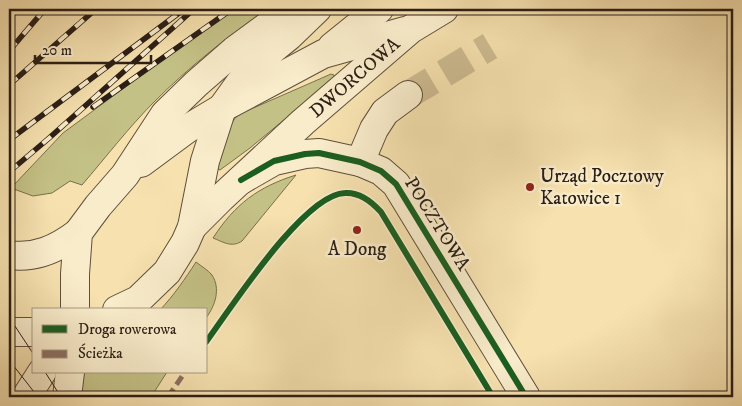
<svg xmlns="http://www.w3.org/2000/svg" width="742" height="406" font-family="'IM FELL DW Pica',serif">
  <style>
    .green { fill: #c4c186; stroke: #78704e }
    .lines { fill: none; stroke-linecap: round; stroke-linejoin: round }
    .minor-tunnel { stroke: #cdba90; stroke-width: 28; stroke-dasharray: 28 14; stroke-linecap: butt }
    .minor-casing { stroke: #5e4f3c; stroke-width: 30 }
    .minor { stroke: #f9eccb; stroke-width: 28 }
    .tram { stroke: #2b1e16; stroke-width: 1 }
    .rail-casing { stroke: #2b1e16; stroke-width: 5.5 }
    .rail { stroke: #f9eccb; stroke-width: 4; stroke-dasharray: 11; stroke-linecap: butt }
    .quiet { stroke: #8d6e63; stroke-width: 5; stroke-dasharray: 10 5; stroke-linecap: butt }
    .cycleway-casing { stroke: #f9eccb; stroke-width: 9 }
    .cycleway { stroke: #1b5e20; stroke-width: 6 }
    .poi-dot { fill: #8f2418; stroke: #f9eccb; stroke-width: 2 }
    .labels { text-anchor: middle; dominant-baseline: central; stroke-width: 5; stroke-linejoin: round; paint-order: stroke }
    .street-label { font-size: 19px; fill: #2b1e16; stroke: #f9eccb }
    .poi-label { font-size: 19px; fill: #2b1e16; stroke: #f9eccb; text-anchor: start }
  </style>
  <rect width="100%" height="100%" fill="#f6e1af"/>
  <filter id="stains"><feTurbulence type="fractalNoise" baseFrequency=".004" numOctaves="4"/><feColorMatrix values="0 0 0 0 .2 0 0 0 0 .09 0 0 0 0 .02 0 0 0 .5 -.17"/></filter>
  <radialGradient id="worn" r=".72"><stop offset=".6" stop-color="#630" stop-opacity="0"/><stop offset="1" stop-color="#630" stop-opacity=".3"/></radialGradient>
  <!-- green -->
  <g class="green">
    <path d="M231,9H268C228,36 189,67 155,101C129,127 106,157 82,185L70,181L52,193L33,196L11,188L63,133Z"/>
    <polygon points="331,74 334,75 334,77 332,80 250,148 220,170 218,169 217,166 231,124 236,117 242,113"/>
    <path d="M296,175L242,241C232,248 223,242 213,238C235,204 258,187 296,175Z"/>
    <path d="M196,262C201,266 208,270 212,275C221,289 215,306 206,318V310H160C174,295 185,279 196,262Z"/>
    <polygon points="83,372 167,372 151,397 82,397"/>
  </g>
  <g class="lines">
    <!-- minor-tunnel -->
    <polyline class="minor-tunnel" points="408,95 490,46"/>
    <defs>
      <g id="minor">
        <polyline points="332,47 379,9"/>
        <polyline points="360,162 374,129 385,112 408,95"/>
        <polyline points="141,163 187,129 222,108 323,54 405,31"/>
        <polyline points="241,180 274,161 305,154 319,153 360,162 381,171 396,184 526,397"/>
        <path id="s1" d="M192,227L221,198L303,122L411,29L444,9"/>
        <path d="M9,255C35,259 57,249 78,233"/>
        <polyline points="75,310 75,274 78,233 98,206 125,175 165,114 196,84 235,50 276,20 297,9"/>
        <polyline points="117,310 138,300 167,272 185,243 192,227 205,161 222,108 245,76 273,49 289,36 317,9"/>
        <polyline points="9,332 34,332"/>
        <polyline points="26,397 42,372"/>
        <polyline points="67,397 70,372"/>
      </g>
    </defs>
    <!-- minor casing -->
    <use href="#minor" class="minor-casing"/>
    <!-- minor -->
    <use href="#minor" class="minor"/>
    <!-- tram -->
    <g class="tram">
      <polyline points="9,317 34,355"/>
      <polyline points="9,360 38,397"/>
      <polyline points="45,372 61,397"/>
    </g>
    <defs>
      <g id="rail">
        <polyline points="9,51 45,9"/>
        <polyline points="9,85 96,9"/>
        <polyline points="93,107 232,9"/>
        <polyline points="9,140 183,10"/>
        <polyline points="9,172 48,139 194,9"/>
      </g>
    </defs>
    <!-- rail casing -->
    <use href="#rail" class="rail-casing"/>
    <!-- rail -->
    <use href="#rail" class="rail"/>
    <!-- quiet -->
    <polyline class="quiet" points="168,397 185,372"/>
    <defs>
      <g id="cycleway">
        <polyline points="241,180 274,161 305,154 319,153 360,162 381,171 396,184 526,397"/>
        <path d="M206,342C231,308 304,194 345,193C360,192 372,202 381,212L493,397"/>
      </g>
    </defs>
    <!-- cycleway casing -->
    <use href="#cycleway" class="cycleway-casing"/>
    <!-- cycleway -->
    <use href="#cycleway" class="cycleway"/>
  </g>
  <!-- markers -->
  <g class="poi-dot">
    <circle cx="530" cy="187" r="5"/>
    <circle cx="357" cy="230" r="5"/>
  </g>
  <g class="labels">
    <!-- street labels -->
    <g class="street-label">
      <text stroke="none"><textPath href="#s1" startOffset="221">DWORCOWA</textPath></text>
      <text transform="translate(437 224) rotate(58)">POCZTOWA</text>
    </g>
    <!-- poi labels -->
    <g class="poi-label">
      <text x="540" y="176">Urząd Pocztowy<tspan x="540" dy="22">Katowice 1</tspan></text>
      <text x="357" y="249" text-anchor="middle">A Dong</text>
    </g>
  </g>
  <!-- margin -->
  <rect width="742" height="406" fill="none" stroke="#f6e1af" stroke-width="30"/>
  <rect x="10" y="10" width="722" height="386" fill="none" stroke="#2b1e16" stroke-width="2.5"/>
  <rect x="15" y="15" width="712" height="376" fill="none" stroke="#2b1e16"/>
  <!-- legend -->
  <rect x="32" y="308" width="175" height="65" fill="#f9eccb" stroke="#a79a83"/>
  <rect x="42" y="325" width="25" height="8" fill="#1b5e20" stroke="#a79a83"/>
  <text x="78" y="334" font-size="15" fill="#2b1e16">Droga rowerowa</text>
  <rect x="42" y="350" width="25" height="8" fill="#8d6e63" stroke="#a79a83"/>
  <text x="78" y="358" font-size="15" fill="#2b1e16">Ścieżka</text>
  <!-- scale -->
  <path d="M35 55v8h116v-8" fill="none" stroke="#2b1e16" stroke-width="2.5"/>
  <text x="42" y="55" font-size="15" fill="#2b1e16" stroke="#f9eccb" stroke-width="4" paint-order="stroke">20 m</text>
  <rect width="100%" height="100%" filter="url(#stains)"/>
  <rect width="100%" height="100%" fill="url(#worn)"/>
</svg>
